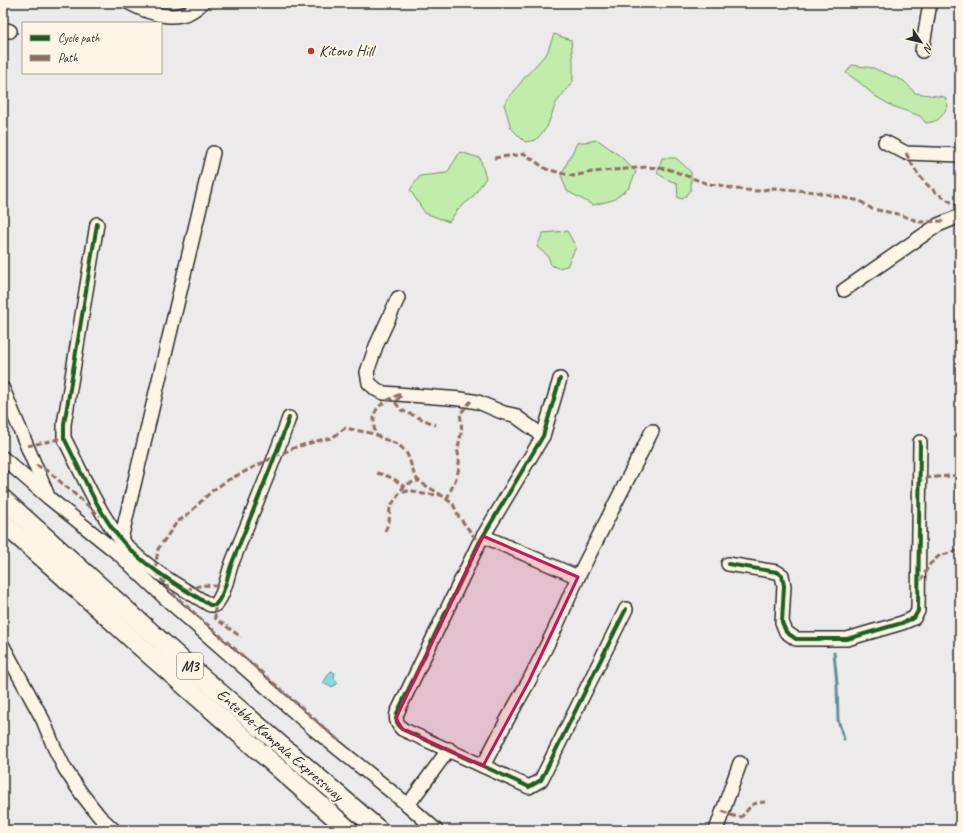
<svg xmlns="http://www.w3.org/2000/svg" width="963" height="833" font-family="Caveat,sans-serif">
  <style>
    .green { fill: #c1edaa; stroke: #768c6a }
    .water { fill: #87d9df; stroke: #629397 }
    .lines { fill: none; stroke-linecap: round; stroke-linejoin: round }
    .stream { stroke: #629397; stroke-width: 3 }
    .minor-casing { stroke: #2b2b2b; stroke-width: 16 }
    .highway-casing { stroke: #2b2b2b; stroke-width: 21 }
    .minor { stroke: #fcf5e5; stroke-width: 13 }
    .highway { stroke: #fcf5e5; stroke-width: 18 }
    .quiet { stroke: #8d6e63; stroke-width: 3; stroke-dasharray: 6 3; stroke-linecap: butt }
    .cycleway-casing { stroke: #fcf5e5; stroke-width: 6 }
    .cycleway { stroke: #1b5e20; stroke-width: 4 }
    .marked { fill: #c2185b; fill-opacity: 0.2; stroke: #c2185b; stroke-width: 3; stroke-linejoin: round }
    .poi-dot { fill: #c8321e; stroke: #fcf5e5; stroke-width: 1.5 }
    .labels { text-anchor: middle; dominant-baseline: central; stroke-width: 4; stroke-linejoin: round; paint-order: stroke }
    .shield { fill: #fcf5e5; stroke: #6a6863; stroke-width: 1 }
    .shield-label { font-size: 15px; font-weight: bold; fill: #2b2b2b }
    .poi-label { font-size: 16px; fill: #2b2b2b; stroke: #fcf5e5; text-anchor: start }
    .street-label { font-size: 16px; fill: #2b2b2b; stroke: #fcf5e5 }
  </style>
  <rect width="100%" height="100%" fill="#eceaeb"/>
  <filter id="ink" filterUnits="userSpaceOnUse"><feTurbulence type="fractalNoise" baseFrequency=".025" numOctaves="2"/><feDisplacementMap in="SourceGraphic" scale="8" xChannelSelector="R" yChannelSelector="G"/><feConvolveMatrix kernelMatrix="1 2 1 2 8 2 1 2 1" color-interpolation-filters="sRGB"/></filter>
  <g filter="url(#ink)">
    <!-- green -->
    <g class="green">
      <polygon points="554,34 571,40 573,62 573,81 556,103 547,127 536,140 525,142 511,128 504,104 525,77 547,53"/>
      <path d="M852,65L873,68L904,81L915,93L945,97L948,106C941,118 940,121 926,123L920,116L892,106L875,96L859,82L846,73Z"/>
      <polygon points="598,140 620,156 636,172 629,188 613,200 593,205 567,191 561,175 577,143"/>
      <polygon points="460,152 480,158 486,178 472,198 458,209 449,222 425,213 410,190 420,176 447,173"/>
      <polygon points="662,158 676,158 691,172 691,190 683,199 678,198 677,183 668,180 657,173"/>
      <polygon points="567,231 576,247 567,266 558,268 551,265 548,256 537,247 543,233"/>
    </g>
    <!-- water -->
    <polygon class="water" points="331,671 335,673 334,678 338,683 336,685 331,687 323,683"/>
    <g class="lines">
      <!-- stream -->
      <polyline class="stream" points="834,653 837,684 838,720 844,739"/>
      <defs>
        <g id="minor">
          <path d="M129,3C152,15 181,25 202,3"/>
          <polyline points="3,29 10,31"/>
          <polyline points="922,51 930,3"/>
          <polyline points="885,142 906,153 960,155"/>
          <path d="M97,224L67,407L64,424V438C81,471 99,515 123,542C146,568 182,588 210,605H215C225,595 227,576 232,563C251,515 272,467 289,418"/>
          <polyline points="844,290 938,225 960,216"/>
          <polyline points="398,298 376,346 367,372 369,383 377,390 384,393 461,399 478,402 504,413 514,415 543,436"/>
          <path d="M560,379L543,436L479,543L397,713C395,720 397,724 402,729L529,787L541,780L626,609"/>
          <polyline points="3,389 48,496"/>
          <polyline points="3,458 49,498 120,555 163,596 315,730 408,805 436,830"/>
          <polyline points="483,536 578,577"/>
          <polyline points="121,546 121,539 213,153"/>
          <polyline points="728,564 777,572 782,575 784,586 782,622 786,632 796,639 847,639 902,623 914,618 918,611 920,442"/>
          <polyline points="3,646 43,720 54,747 65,769 81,793 99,816 114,830"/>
          <polyline points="483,766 506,722 529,681 554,631 578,577 652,431"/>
          <polyline points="408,805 449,749"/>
          <polyline points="716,830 740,763"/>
        </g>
        <g id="highway">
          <polyline points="3,499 183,661 379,830"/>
          <polyline points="3,523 53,567 143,649 349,830"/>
        </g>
      </defs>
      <!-- minor casing -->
      <use href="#minor" class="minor-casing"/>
      <!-- highway casing -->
      <use href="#highway" class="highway-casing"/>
      <!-- minor -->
      <use href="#minor" class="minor"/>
      <!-- highway -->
      <use href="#highway" class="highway"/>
      <!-- quiet -->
      <g class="quiet">
        <path d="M906,153C920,182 932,192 960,207"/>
        <polyline points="494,158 525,154 546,169 573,176 592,172 647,167 668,169 708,184 719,185 735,189 758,191 774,188 816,192 860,201 872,209 898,214 920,222 946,221"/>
        <path d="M400,394C377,406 371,407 375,434C386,443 395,439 405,451C411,458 411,471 417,479C420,483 436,491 441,495"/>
        <polyline points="401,396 395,402 401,410 436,425"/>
        <polyline points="27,446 64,438"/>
        <polyline points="36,465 48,471 100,516"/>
        <path d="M377,473C388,476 395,478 404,487"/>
        <polyline points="918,483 924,478 960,475"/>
        <polyline points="401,490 407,484 418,481"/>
        <path d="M447,499C451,488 459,476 459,464C460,459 457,453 458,448C461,434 463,429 460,414L471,401"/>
        <polyline points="385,531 389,522 390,507 399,494 410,490 423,494 441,495 453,504 459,517 479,543"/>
        <polyline points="920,581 930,564 939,556 960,550"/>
        <polyline points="955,584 960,562"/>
        <polyline points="186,590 203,585 224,587"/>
        <polyline points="215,605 215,618 241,637"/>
        <polyline points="338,740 174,595 155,571 158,549 177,522 186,516 212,491 228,480 276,456 296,447 321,440 332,438 345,428 375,434"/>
        <path d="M722,811L733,816L741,817C752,807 748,803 765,802"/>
      </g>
      <defs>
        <g id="cycleway">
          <path d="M97,224L67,407L64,424V438C81,471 99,515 123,542C146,568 182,588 210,605H215C225,595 227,576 232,563C251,515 272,467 289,418"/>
          <path d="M560,379L543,436L479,543L397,713C395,720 397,724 402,729L529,787L541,780L626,609"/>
          <polyline points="728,564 777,572 782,575 784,586 782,622 786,632 796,639 847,639 902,623 914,618 918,611 920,442"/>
        </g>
      </defs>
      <!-- cycleway casing -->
      <use href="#cycleway" class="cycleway-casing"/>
      <!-- cycleway -->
      <use href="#cycleway" class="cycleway"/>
    </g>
  </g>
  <!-- marked area -->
  <path class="marked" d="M483,536L578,577L529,681L483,766L402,729L396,718Z"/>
  <!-- markers -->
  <circle class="poi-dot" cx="311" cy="51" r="4"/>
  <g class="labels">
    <!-- shield labels -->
    <rect class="shield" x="177" y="653" width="26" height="26" rx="3"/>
    <g class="shield-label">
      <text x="190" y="666">M3</text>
    </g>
    <!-- poi labels -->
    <g class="poi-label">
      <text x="319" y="51">Kitovo Hill</text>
    </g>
    <!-- street labels -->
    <g class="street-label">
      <text transform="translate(280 745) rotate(41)">Entebbe-Kampala Expressway</text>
    </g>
  </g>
  <!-- margin -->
  <rect width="963" height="833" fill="none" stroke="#fcf5e5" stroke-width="16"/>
  <rect x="8" y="8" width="947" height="817" fill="none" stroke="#2b2b2b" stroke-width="1.5" filter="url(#ink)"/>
  <!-- legend -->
  <rect x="22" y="22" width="140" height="52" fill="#fcf5e5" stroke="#a8a49b"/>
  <rect x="30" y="35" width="20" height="6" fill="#1b5e20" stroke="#a8a49b"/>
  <text x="58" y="42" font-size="12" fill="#2b2b2b">Cycle path</text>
  <rect x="30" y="55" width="20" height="6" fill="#8d6e63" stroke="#a8a49b"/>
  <text x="58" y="62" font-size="12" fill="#2b2b2b">Path</text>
  <!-- north arrow -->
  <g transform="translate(921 42) rotate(125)" stroke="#fcf5e5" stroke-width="3" paint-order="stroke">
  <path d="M0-3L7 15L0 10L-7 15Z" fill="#2b2b2b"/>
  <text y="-6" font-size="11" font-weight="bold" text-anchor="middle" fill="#2b2b2b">N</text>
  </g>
</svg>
